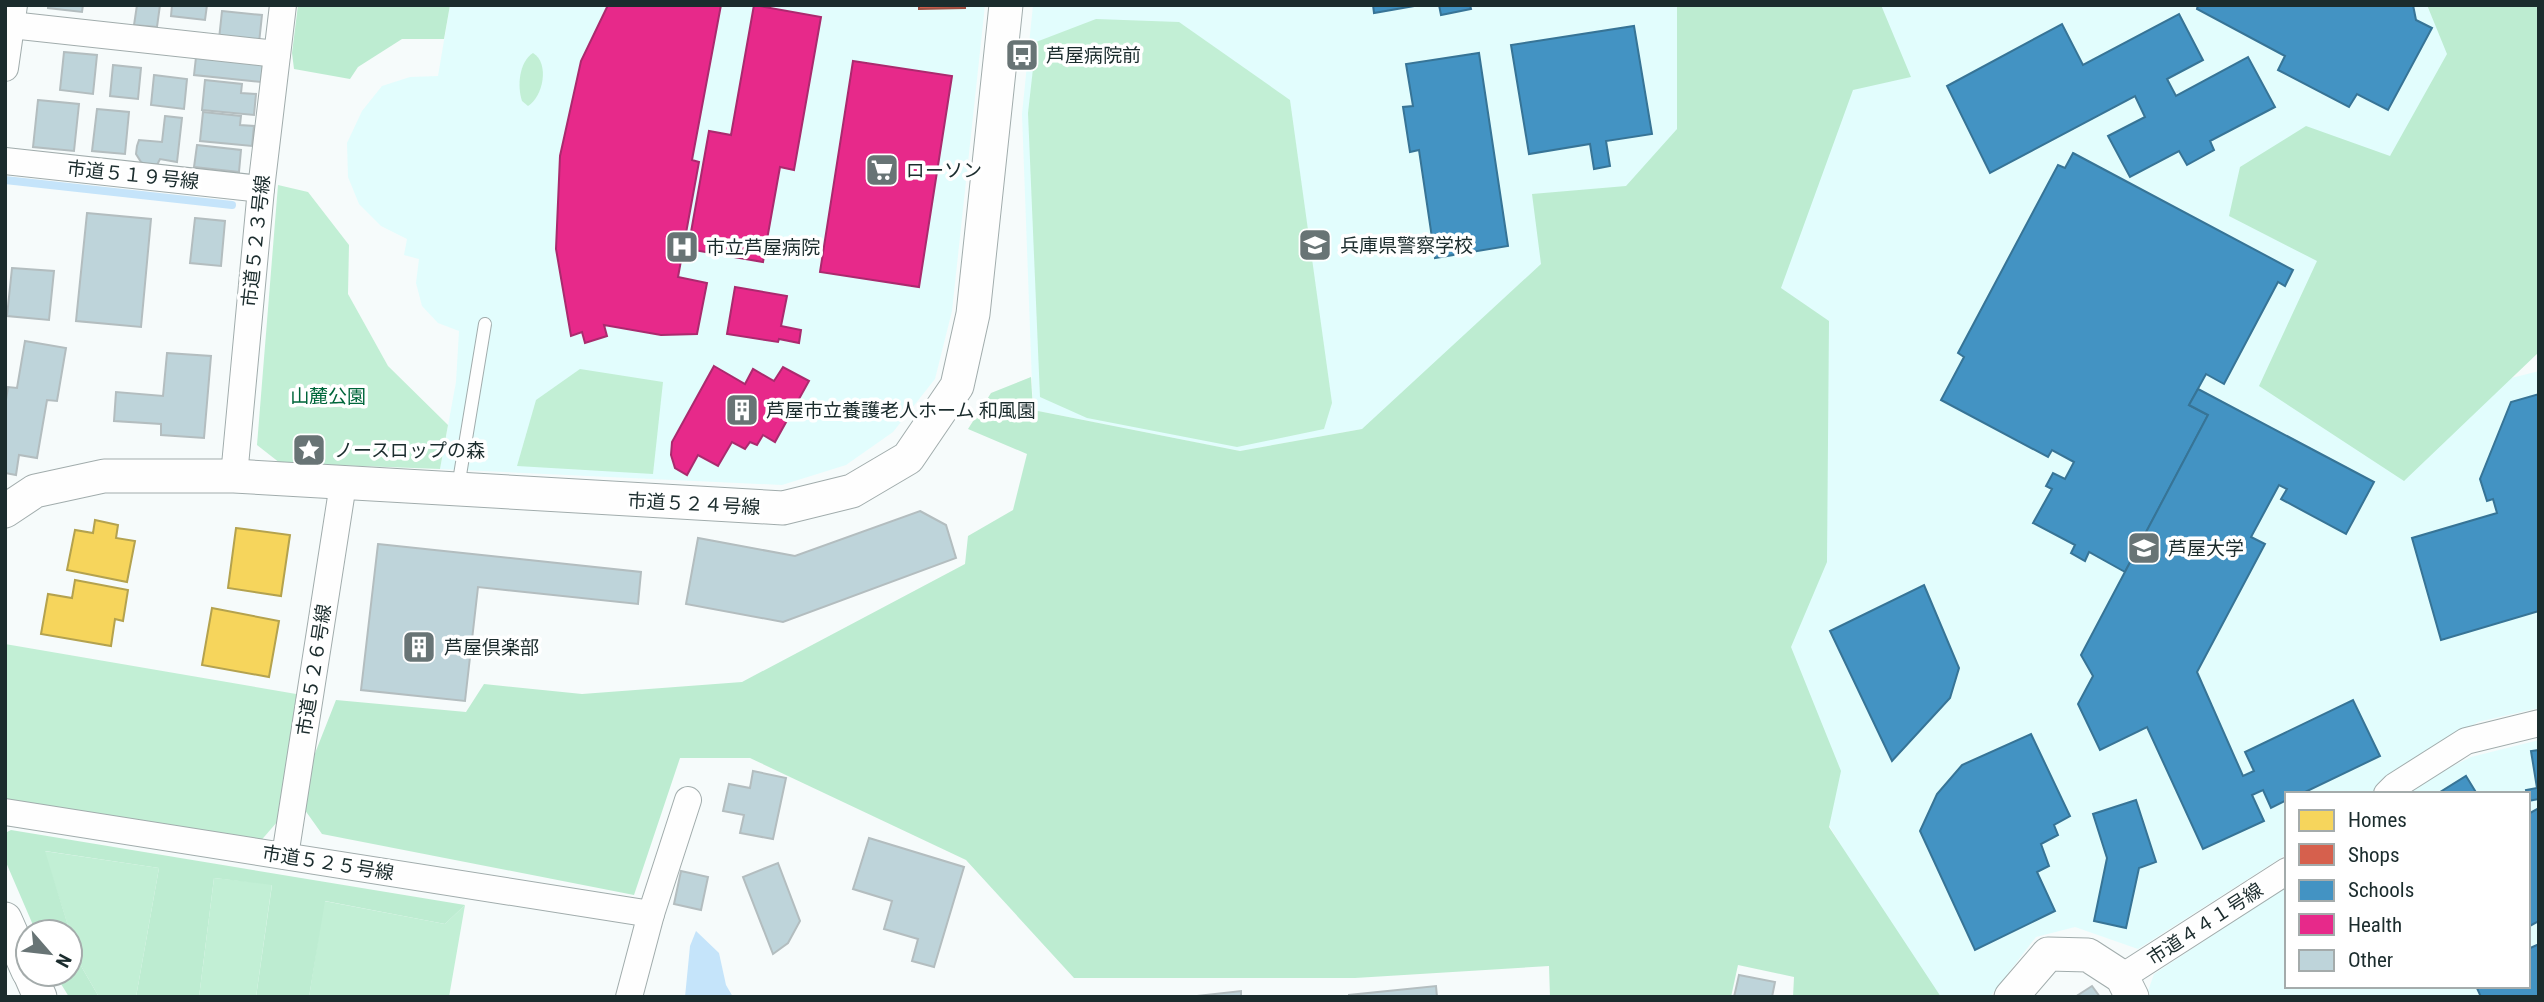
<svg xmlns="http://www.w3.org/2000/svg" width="2544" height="1002" font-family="'Roboto Condensed','Noto Sans JP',sans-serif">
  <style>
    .built { fill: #e2fdfd }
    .green { fill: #c2efd5 }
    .forest { fill: #bdecd1 }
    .water { fill: #c5e4fa }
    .homes { fill: #f6d55c; stroke: #b4a24e; stroke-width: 2 }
    .shops { fill: #d6604d; stroke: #9e5043; stroke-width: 2 }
    .schools { fill: #4393c3; stroke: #377496; stroke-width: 2 }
    .health { fill: #e7298a; stroke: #aa2a6e; stroke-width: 2 }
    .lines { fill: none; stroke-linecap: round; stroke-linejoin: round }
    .stream { stroke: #c5e4fa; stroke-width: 8 }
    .building { fill: #bed4da; stroke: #b3bdbf; stroke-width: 2 }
    .service-casing { stroke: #a1acac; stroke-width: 14 }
    .minor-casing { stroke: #a1acac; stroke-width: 28 }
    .tertiary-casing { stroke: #a1acac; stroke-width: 35 }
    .service { stroke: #fefefe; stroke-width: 12 }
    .minor { stroke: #fefefe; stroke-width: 26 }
    .tertiary { stroke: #fefefe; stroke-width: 33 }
    .labels { text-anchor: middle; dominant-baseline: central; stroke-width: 7; stroke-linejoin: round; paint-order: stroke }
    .poi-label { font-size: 19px; fill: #1b2c2d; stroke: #fff; text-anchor: start }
    .street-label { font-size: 19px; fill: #1b2c2d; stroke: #fff }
    .park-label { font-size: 19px; fill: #00663b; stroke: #fff }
  </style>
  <rect width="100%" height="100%" fill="#f6fbfb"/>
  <!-- built -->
  <g class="built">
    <polygon points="450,5 985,5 952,311 935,379 893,432 846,465 782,485 440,469 456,382 459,331 438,323 422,306 416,283 419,259 404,255 407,239 381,226 359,204 348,177 347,143 362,111 382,86 410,77 438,76"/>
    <polygon points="1033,5 2444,5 2461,84 2460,391 2539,371 2539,708 2478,722 2395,773 2372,794 2287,794 2287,854 2138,949 2075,927 2036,937 1990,997 1932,997 1756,704 1362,429 1240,451 1033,410 1022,114"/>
    <polygon points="2539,740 2539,997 2151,997 2148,991 2154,974 2287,886 2287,986 2528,986 2528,794 2403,794 2407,789 2471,757"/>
  </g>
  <!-- green -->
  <g class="green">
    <polygon points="1096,19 1179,22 1290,100 1332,403 1324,429 1237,447 1087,418 1040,397 1028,113 1036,42"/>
    <path d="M533,53C550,63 543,97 528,106L522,101C517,86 519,62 533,53Z"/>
    <polygon points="278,185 308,192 349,245 348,294 388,366 448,425 440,469 280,463 257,445"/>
    <polygon points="580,369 663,382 653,474 517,466 536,400"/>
    <polygon points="5,644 302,695 284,814 258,844 5,800"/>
    <polygon points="44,851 159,868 136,997 99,997 81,966"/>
    <polygon points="214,878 272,884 256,997 199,997"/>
    <polygon points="324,901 445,924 465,905 449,997 309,997"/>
  </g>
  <!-- forest -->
  <g class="forest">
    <polygon points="298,5 450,5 444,39 402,39 358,67 350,79 294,69 292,53"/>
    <polygon points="1881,5 1911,77 1853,90 1781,288 1829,321 1827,562 1791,647 1841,771 1829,827 1941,997 1793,997 1794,977 1738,965 1731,997 1550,997 1549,966 1355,978 1074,978 966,860 750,758 680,758 634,895 322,834 297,799 336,700 466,712 484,684 582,694 742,682 965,564 968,536 1013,510 1027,454 968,429 991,393 1031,377 1033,410 1240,451 1362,429 1541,264 1532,194 1626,186 1677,129 1677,6"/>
    <polygon points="2427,5 2539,5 2539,352 2404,481 2259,386 2317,261 2229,216 2240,167 2306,126 2390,156 2447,54"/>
    <polygon points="11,830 465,905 445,924 325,901 309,997 256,997 272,885 214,878 199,997 136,997 159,868 45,851 70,932 36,932 5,860 5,833"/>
    <polygon points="70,932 81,966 99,997 69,997 55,974 70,974"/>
  </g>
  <!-- water -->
  <polygon class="water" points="696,931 719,953 726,985 733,997 685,997 690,946"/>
  <!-- homes -->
  <g class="homes">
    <polygon points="95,520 118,525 116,538 135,541 127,582 67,570 75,530 93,533"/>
    <polygon points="236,528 290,535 281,596 228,588"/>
    <polygon points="75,580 128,590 123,621 115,619 111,646 41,634 48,594 72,598"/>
    <polygon points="212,608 279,621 269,677 202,665"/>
  </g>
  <!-- shops -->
  <polygon class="shops" points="919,5 965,5 965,8 919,9"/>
  <!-- schools -->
  <g class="schools">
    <polygon points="1373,5 1420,5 1374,13"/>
    <polygon points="1439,5 1470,5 1471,9 1441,15"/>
    <polygon points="2198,5 2413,5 2416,20 2432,28 2388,110 2357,94 2349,107 2278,70 2285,56 2197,9"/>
    <polygon points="2179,14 2203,60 2167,79 2176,96 2248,57 2275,107 2210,141 2214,150 2187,165 2179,151 2130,177 2108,136 2145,117 2135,96 1990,173 1947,86 2062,24 2083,65"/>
    <polygon points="1634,26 1652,134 1606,141 1610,166 1594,169 1590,144 1529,154 1511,45"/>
    <polygon points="1479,53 1508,246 1435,258 1419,150 1410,152 1403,107 1413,106 1406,64"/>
    <polygon points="2073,153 2293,270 2285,286 2278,282 2224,384 2206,374 2189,405 2208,415 2125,572 2089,552 2085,561 2071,553 2075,545 2033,523 2052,489 2046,486 2053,473 2065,479 2074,462 2052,450 2048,457 1941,400 1964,357 1958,353 2058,165 2065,168"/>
    <polygon points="2198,389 2374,482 2346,534 2281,499 2287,489 2279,485 2251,537 2265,544 2197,672 2243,776 2254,771 2245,752 2353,700 2380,756 2301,794 2287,794 2287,800 2271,808 2263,790 2252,795 2264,821 2203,849 2147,727 2100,750 2078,704 2093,676 2081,655 2208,415 2189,405"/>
    <polygon points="2539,394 2539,611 2441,640 2412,538 2497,513 2493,499 2487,501 2480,479 2511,402"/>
    <polygon points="1924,585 1959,668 1950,698 1892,761 1830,631"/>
    <polygon points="2031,734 2070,816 2054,825 2058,835 2041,844 2049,866 2037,872 2055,911 1975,950 1920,831 1937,794 1962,765"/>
    <polygon points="2539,750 2539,799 2528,801 2526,790 2537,788 2531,751"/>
    <polygon points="2466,776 2477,794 2437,794"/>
    <polygon points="2136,800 2156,862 2139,868 2126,928 2094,921 2107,858 2093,814"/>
    <polygon points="2539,808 2539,921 2528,927 2528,814"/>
    <polygon points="2539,944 2539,997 2481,997 2476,986 2528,986 2528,949"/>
  </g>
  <!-- health -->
  <g class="health">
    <polygon points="608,5 721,5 692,160 699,162 678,277 707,283 697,334 661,335 604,325 607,336 585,343 582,332 571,336 556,249 560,156 581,61"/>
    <polygon points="754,5 821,17 794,170 780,167 763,262 688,249 709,131 731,135"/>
    <polygon points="853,61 952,76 919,287 820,272"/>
    <polygon points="735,287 787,296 781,326 801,330 799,343 779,339 778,342 727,334"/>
    <polygon points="714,366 745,384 753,369 774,381 783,367 809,381 775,442 763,435 757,445 750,442 745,449 732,442 718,466 698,455 687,475 675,468 671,455 672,442"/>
  </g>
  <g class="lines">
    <!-- stream -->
    <polyline class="stream" points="5,180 232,205"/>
  </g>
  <!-- building -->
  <g class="building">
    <polygon points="48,5 83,5 82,12 48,8"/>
    <polygon points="137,5 160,5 157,27 134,25"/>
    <polygon points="172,5 207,5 205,20 171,16"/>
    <polygon points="222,11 262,15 259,43 219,39"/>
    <polygon points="64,52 97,55 93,94 60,90"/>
    <polygon points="196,57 263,64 261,82 194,75"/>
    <polygon points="113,65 141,68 138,99 110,96"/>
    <polygon points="154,75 187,79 184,109 151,105"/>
    <polygon points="205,80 242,84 241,93 256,94 254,115 202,110"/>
    <polygon points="38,100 79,104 74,151 33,147"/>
    <polygon points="97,109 129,112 125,154 92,151"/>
    <polygon points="203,112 241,116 240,125 254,126 252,146 200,141"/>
    <polygon points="165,116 182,118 177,162 160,159 157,165 148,166 141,162 136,154 137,146 139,140 162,142"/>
    <polygon points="197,145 241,150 239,172 194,167"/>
    <polygon points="87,213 151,219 141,327 76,321"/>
    <polygon points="195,218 225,221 221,266 190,263"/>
    <polygon points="12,268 54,271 49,320 7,316"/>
    <polygon points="25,341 66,348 57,401 47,400 37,458 19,455 16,475 5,473 5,406 8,387 17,388"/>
    <polygon points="167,353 211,356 204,438 161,435 161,424 114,421 116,392 163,396"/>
    <polygon points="920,511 946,525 956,558 783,622 686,604 698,538 795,556"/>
    <polygon points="378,544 641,572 638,604 478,587 465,701 361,690"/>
    <polygon points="753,771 786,778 773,839 740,833 744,815 723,811 729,784 750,788"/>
    <polygon points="869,838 964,867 934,967 912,961 918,939 884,929 892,901 853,889"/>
    <polygon points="778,863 800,921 788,943 773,954 743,877"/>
    <polygon points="681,871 708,877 701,910 674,904"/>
    <polygon points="1739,975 1775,982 1772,997 1734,997"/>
    <polygon points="1436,986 1437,997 1349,997 1349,995"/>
    <polygon points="2092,986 2100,997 2075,997"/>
    <polygon points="1241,991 1241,997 1188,997"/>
  </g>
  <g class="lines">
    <defs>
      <polyline id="service" points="458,487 485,324"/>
      <g id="minor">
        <polyline points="11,25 277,54"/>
        <polyline points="5,68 14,5"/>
        <polyline points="5,161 261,189"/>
        <polyline points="234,476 261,189 283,5"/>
        <polyline points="2387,794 2395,786 2466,741 2539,723"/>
        <polyline points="5,812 651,914"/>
        <polyline points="285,856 343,484"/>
        <polyline points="2122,977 2287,871"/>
        <polyline points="629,997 651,914 688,800"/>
      </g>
      <g id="tertiary">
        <polyline points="5,511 35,491 104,476 234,476 783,508 852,491 908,458 957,386 973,314 1006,5"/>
        <polyline points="5,919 28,971"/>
        <polyline points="30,974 40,997"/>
        <polyline points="2011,997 2048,954 2088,955 2122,977 2132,997"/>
      </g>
    </defs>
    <!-- service casing -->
    <use href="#service" class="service-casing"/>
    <!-- minor casing -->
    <use href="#minor" class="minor-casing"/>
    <!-- tertiary casing -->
    <use href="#tertiary" class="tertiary-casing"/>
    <!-- service -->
    <use href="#service" class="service"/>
    <!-- minor -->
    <use href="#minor" class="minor"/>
    <!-- tertiary -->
    <use href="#tertiary" class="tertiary"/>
  </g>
  <!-- icons -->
  <defs>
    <symbol id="bus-square" viewBox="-11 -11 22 22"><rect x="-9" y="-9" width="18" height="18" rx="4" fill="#687475" stroke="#fff"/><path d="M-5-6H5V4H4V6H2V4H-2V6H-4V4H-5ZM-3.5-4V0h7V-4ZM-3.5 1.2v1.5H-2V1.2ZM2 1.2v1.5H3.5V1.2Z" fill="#fff"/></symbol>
    <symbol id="supermarket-square" viewBox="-11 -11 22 22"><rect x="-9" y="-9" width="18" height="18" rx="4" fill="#687475" stroke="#fff"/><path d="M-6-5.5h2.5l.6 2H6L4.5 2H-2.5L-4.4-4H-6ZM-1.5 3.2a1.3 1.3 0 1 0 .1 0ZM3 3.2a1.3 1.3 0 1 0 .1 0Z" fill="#fff"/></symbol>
    <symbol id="school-square" viewBox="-11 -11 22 22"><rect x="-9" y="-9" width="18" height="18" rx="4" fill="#687475" stroke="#fff"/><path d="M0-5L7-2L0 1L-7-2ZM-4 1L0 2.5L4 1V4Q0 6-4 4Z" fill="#fff"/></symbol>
    <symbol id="hospital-square" viewBox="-11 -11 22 22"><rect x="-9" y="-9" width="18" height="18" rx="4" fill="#687475" stroke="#fff"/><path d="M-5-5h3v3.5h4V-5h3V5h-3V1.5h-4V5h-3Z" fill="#fff"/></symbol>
    <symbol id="building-square" viewBox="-11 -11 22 22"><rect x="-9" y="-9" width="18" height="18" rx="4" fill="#687475" stroke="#fff"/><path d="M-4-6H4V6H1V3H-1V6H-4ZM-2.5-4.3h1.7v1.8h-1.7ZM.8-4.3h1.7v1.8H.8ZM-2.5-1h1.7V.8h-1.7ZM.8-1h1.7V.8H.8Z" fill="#fff"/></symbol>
    <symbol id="sight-square" viewBox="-11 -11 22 22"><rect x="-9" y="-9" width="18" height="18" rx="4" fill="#687475" stroke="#fff"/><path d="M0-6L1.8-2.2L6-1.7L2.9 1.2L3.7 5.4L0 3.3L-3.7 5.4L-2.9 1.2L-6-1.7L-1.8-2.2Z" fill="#fff"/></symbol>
    <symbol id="university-square" viewBox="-11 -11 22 22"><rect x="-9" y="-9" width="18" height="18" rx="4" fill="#687475" stroke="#fff"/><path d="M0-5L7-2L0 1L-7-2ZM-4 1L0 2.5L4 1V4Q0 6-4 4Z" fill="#fff"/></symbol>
  </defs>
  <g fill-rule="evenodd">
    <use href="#bus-square" x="1003" y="36" width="38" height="38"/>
    <use href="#supermarket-square" x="863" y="151" width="38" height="38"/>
    <use href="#school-square" x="1296" y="226" width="38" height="38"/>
    <use href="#hospital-square" x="663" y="228" width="38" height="38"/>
    <use href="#building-square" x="723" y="391" width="38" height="38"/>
    <use href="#sight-square" x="290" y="431" width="38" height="38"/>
    <use href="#university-square" x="2125" y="529" width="38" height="38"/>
    <use href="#building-square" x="400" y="628" width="38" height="38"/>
  </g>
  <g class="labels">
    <!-- poi labels -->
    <g class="poi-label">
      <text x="1046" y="55">芦屋病院前</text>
      <text x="906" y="170">ローソン</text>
      <text x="1340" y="245">兵庫県警察学校</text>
      <text x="706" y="247">市立芦屋病院</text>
      <text x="766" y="410">芦屋市立養護老人ホーム 和風園</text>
      <text x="334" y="450">ノースロップの森</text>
      <text x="2168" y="548">芦屋大学</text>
      <text x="444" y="647">芦屋倶楽部</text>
    </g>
    <!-- street labels -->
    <g class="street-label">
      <text transform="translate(133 175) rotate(6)">市道５１９号線</text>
      <text transform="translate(256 241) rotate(-84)">市道５２３号線</text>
      <text transform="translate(694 504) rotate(3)">市道５２４号線</text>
      <text transform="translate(314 670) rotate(-81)">市道５２６号線</text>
      <text transform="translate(328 863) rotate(9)">市道５２５号線</text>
      <text transform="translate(2205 924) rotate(-33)">市道４４１号線</text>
    </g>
    <!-- park labels -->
    <g class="park-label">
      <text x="328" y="396">山麓公園</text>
    </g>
  </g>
  <!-- border -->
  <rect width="2544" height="1002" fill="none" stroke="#1b2c2d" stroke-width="14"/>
  <!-- legend -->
  <rect x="2285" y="792" width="245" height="196" fill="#ffffff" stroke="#a4abab" stroke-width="2"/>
  <rect x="2299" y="810" width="35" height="21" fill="#f6d55c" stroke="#a4abab" stroke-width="2"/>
  <text x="2348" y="827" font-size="21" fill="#1b2c2d">Homes</text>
  <rect x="2299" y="844" width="35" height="21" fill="#d6604d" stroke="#a4abab" stroke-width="2"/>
  <text x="2348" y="862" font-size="21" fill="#1b2c2d">Shops</text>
  <rect x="2299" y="880" width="35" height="21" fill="#4393c3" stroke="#a4abab" stroke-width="2"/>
  <text x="2348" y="897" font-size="21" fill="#1b2c2d">Schools</text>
  <rect x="2299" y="914" width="35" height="21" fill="#e7298a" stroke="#a4abab" stroke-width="2"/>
  <text x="2348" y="932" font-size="21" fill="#1b2c2d">Health</text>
  <rect x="2299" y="950" width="35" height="21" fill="#bed4da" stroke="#a4abab" stroke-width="2"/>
  <text x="2348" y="967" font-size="21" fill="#1b2c2d">Other</text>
  <!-- north arrow -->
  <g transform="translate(49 953) rotate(118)"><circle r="33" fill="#ffffff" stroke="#a4abab" stroke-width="2"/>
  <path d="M0-5L12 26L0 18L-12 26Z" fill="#687475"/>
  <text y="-10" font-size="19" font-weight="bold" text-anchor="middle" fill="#1b2c2d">N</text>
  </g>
</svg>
